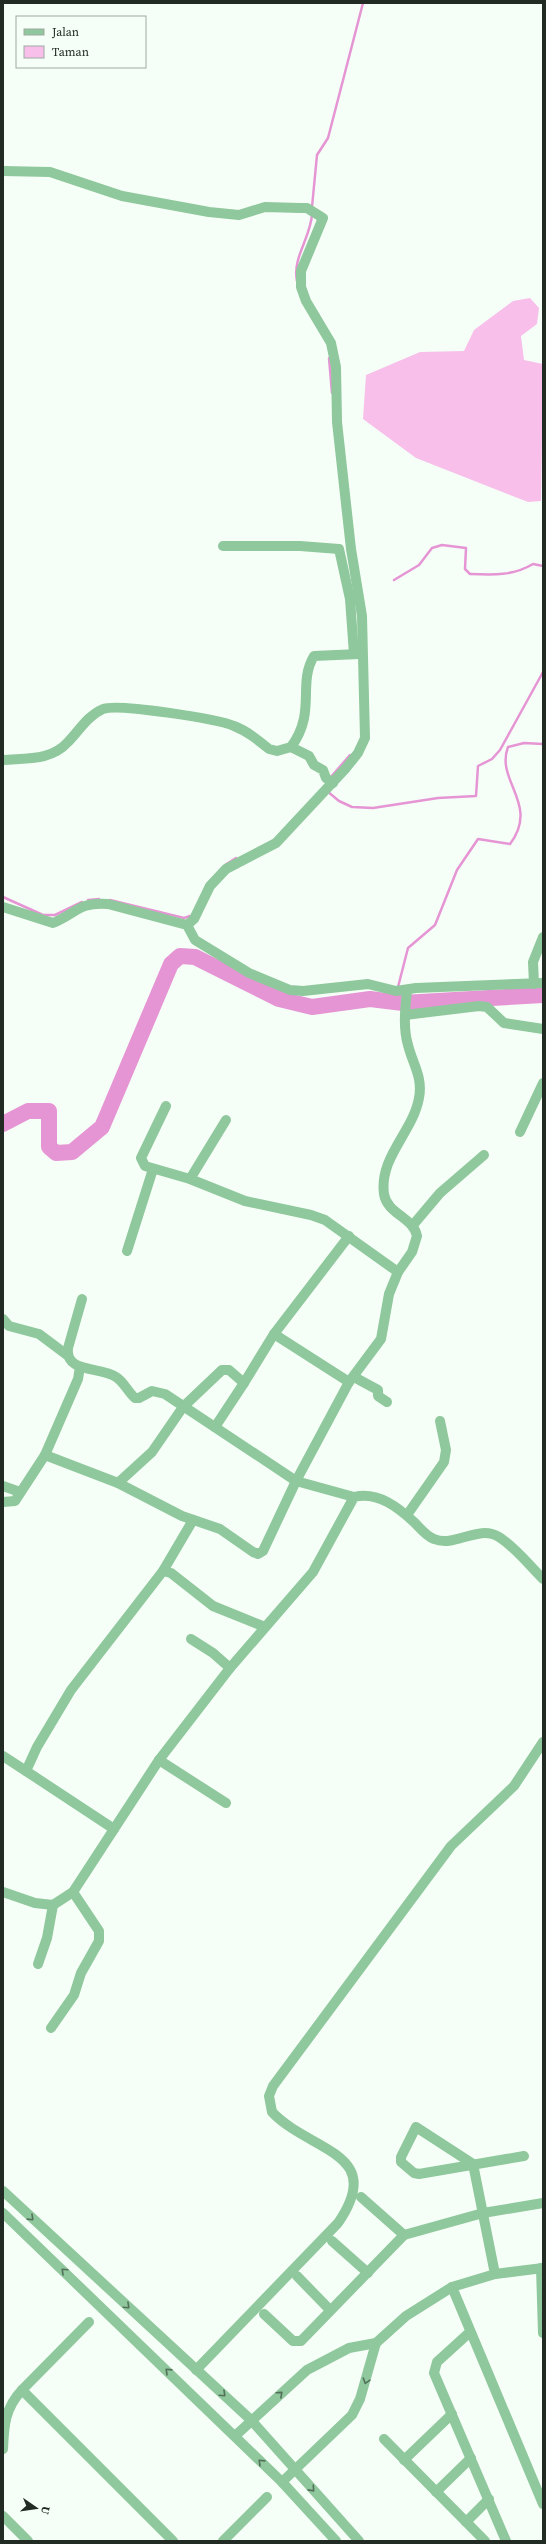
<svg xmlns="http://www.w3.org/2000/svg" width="546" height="2544" font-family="'Source Serif 4',serif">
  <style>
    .green { fill: #f7bfea }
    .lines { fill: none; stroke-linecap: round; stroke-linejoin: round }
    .stream { stroke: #e695d4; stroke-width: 2.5 }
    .river { stroke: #e695d4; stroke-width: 16 }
    .minor { stroke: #90c89d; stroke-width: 10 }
    .oneway { stroke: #53715a }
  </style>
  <rect width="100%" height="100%" fill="#f5fff7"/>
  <!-- green -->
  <polygon class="green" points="530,298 539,308 537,324 521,336 524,360 543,364 541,501 528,502 416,458 363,419 366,375 420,352 464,351 474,330 513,301"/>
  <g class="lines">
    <!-- stream -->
    <g class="stream">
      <polyline points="312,207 317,155 328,138 363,3"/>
      <path d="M297,281C292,258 311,237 312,214"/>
      <polyline points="329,358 332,393"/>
      <path d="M394,580L419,565L432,548L442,545L466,548L465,569L470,574C493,575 513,576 533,564L543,566"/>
      <polyline points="330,778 350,755"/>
      <polyline points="327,791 339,801 352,807 373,808 438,798 476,796 478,766 492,759 500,750 543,672"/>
      <polyline points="225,865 236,858"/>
      <polyline points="3,897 43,915 55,915 82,902"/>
      <polyline points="88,900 99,899"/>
      <polyline points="110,900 184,918 190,916"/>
      <path d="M398,987L408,948L435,925L457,870L478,839L510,844C540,804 495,781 508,747L524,743L543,744"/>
    </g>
    <!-- river -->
    <polyline class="river" points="3,1124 28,1111 49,1111 49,1147 56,1153 72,1152 102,1127 171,964 180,956 195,957 279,999 312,1007 370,999 403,1003 543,995"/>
    <!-- minor -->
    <g class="minor">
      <polyline points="3,171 50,172 122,196 209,212 239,215 265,207 300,208 307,208 323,218 301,271 301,287 306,301 331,343 336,367 337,422 351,549 362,616 365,738 358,753 346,768 276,843 226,869 210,886 194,919 187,925"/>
      <polyline points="223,546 300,546 339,549 350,599 354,654"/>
      <path d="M3,760C26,758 51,761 68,742C79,731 87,716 103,709C117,703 218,719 234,726C247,731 258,740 269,749L277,751L291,747"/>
      <path d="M333,783L326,778L323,770L314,765L309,756L291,747C317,712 297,684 314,656L359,654"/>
      <path d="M3,907L53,923C77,913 78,902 108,904L187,925L195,940L249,973L290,990L303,991L368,984L396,991L416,988L543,983"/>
      <polyline points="534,984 533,962 543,937"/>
      <polyline points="405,1015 479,1006 487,1007 504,1023 543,1029"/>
      <polyline points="520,1132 543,1083"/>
      <polyline points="190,1179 226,1120"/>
      <polyline points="413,1225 440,1193 484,1155"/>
      <polyline points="127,1251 153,1169"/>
      <path d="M398,1272L412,1252L417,1236C413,1217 387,1214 384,1194C379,1157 413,1132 419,1098C423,1077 413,1065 408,1045C403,1028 405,1009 407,991"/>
      <path d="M82,1299L68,1348C65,1374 101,1366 116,1377C124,1382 128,1392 135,1398H139L152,1391L165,1394L296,1481L354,1497"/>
      <polyline points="3,1319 9,1326 39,1334 67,1355"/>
      <polyline points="274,1334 349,1382"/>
      <polyline points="80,1367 78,1379 45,1455 118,1483 182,1516 220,1529 253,1552 258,1554 263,1551 296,1481 349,1382 381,1339 389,1294 398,1272 325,1220 311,1215 245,1201 190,1179 145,1166 141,1158 166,1106"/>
      <polyline points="354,1377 378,1390 378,1396 387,1402"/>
      <polyline points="215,1427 244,1383"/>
      <polyline points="118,1483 152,1452 183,1407 222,1370 229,1370 244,1383 274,1334 349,1236"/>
      <polyline points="3,1486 20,1492"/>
      <polyline points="3,1502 15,1501 45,1455"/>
      <polyline points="407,1515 444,1462 446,1450 440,1421"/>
      <polyline points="163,1571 193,1520"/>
      <polyline points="191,1639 213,1653 230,1668"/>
      <polyline points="3,1756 26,1771"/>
      <polyline points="159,1760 226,1803"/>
      <polyline points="114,1829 26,1771 37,1747 71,1690 163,1571 171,1573 213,1606 265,1627"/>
      <path d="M3,1892L35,1903L53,1905L73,1892L159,1760L230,1668L313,1572L354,1497C378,1491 399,1508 415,1523C421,1529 426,1536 434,1539C455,1548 478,1524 499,1537C515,1547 529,1565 543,1579"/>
      <polyline points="38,1964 47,1938 53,1905"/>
      <polyline points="51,2028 74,1995 81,1973 99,1941 99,1931 73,1892"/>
      <polyline points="3,2191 251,2420 359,2541"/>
      <polyline points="361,2197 404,2235"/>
      <polyline points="3,2213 282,2482 336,2541"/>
      <polyline points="332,2241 368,2273"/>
      <polyline points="541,2268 543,2333"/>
      <polyline points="495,2274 473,2164 416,2127 401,2157 401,2162 414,2173 419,2174 524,2156"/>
      <polyline points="297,2276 330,2310"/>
      <polyline points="452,2287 543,2504"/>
      <polyline points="264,2314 293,2341 301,2341 404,2235 483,2213 543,2203"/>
      <polyline points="89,2322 22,2390 173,2541"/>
      <polyline points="470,2332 437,2362 434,2373 506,2541"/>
      <path d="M196,2370L338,2223C387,2152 310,2152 272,2112L269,2096L273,2086L451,1846L514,1786L543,1742"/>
      <polyline points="235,2436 307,2370 349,2348 376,2343"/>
      <polyline points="384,2439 485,2541"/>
      <path d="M3,2449C4,2425 5,2408 22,2390"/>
      <polyline points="404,2460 452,2414"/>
      <polyline points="282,2482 352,2415 360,2399 376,2343 406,2316 452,2287 495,2274 543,2268"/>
      <polyline points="436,2492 471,2458"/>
      <polyline points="3,2516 28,2541"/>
      <polyline points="466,2522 489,2499"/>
      <polyline points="223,2541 267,2497"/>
    </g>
  </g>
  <!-- one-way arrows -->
  <defs><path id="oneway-chevron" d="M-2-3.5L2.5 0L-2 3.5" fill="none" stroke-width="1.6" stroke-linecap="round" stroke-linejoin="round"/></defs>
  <g class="oneway">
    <use href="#oneway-chevron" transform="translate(31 2218) rotate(44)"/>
    <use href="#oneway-chevron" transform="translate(64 2271) rotate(-137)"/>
    <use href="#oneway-chevron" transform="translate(127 2306) rotate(43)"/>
    <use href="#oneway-chevron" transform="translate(168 2371) rotate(-136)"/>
    <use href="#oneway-chevron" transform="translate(366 2381) rotate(107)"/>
    <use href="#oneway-chevron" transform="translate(223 2394) rotate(43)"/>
    <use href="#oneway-chevron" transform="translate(280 2394) rotate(-42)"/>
    <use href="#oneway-chevron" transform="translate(261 2462) rotate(-136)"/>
    <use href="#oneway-chevron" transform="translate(312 2489) rotate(48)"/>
  </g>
  <!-- border -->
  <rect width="546" height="2544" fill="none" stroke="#212a23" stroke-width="8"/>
  <!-- legend -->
  <rect x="16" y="16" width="130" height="52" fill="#f5fff7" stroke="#a0aaa2"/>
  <rect x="24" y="29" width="20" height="6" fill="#90c89d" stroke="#a0aaa2"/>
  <text x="52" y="36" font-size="12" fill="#212a23">Jalan</text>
  <rect x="24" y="46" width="20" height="12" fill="#f7bfea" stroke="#a0aaa2"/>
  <text x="52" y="56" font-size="12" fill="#212a23">Taman</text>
  <!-- north arrow -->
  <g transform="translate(36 2508) rotate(103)" stroke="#f5fff7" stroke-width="3" paint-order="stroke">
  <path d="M0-3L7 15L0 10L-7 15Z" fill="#212a23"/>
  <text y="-6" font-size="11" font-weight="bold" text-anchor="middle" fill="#212a23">U</text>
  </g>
</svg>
